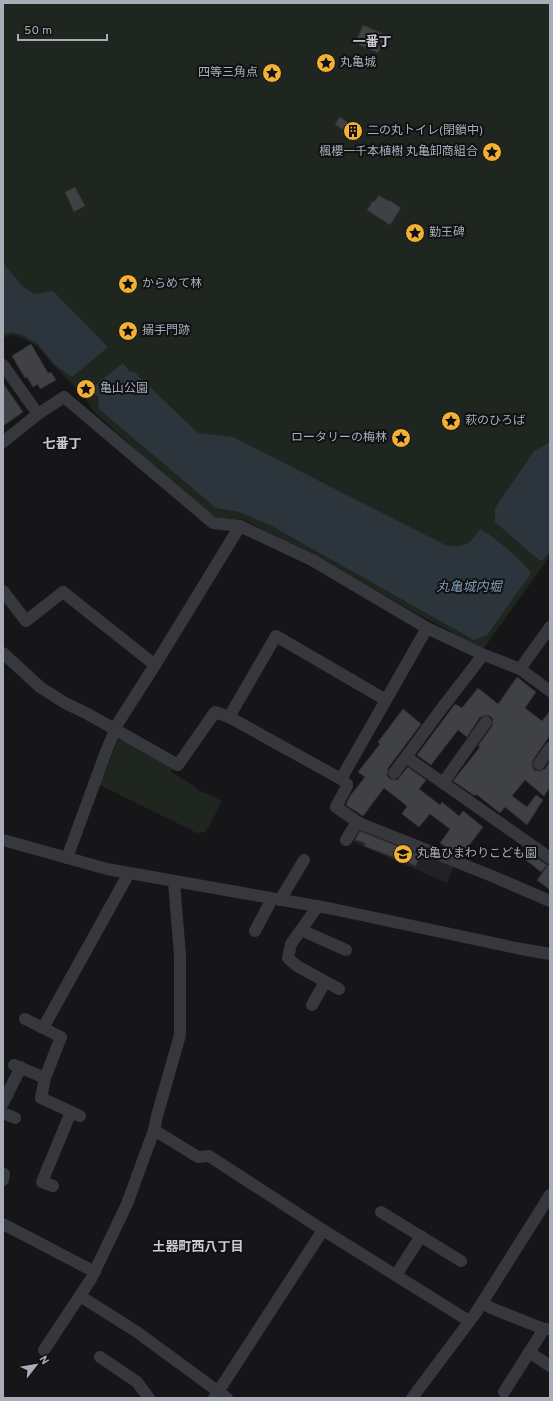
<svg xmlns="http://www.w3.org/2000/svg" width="553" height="1401" font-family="Overpass,'Noto Sans JP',sans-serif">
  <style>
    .built { fill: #222225 }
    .green { fill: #1e261f }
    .water { fill: #2c353c }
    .building { fill: #404145; stroke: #303034 }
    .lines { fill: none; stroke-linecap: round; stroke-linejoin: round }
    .minor { stroke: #37383d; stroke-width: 12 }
    .labels { text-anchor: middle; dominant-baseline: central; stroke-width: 4; stroke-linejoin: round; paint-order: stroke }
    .poi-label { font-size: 12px; fill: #a8adb8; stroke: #111113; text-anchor: start }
    .neighbourhood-label { font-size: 13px; font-weight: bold; fill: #c9ccd4; stroke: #111113 }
    .water-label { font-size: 13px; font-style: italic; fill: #7f9bb3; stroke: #111113 }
  </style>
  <rect width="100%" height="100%" fill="#161618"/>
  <!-- built -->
  <polygon class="built" points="361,829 454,865 447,883 351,841 357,830"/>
  <!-- green -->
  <g class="green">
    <polygon points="3,3 550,3 550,556 484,648 473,644 396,602 309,553 244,520 218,518 208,513 145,460 128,442 93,411 85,397 53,365 37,346 24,339 11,335 3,338"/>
    <polygon points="118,740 124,741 173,767 171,772 196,787 198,790 222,801 212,821 205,832 197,833 100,785"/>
  </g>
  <!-- water -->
  <g class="water">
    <polygon points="3,263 23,287 34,294 53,291 108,347 72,377 54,364 38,344 24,336 12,332 3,335"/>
    <path d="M123,363L129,371L134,372L198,433L233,437L447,546C467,546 468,546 480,529C495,537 522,560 531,573L487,635L474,640L272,526L239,512L216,508L99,409L98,396L89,390Z"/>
    <polygon points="550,442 550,551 543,560 539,560 495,522 495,508 534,451"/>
  </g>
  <!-- building -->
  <g class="building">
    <polygon points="363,25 386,35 378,53 355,43"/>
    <polygon points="340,117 363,133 358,141 335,124"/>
    <polygon points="75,187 85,206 74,212 65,192"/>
    <polygon points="379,195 388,201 389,200 401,208 390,225 367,210 373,201 374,202"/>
    <polygon points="31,344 48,373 51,372 56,380 40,389 38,384 33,387 27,377 25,378 12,356"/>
    <polygon points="3,383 23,412 3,426"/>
    <polygon points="517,677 536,692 525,708 542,721 550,711 550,735 533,760 532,764 534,770 539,771 545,769 550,761 550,787 544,796 525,780 512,796 527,807 536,795 543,800 527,825 505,807 500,813 476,794 475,796 453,781 480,747 478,746 492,726 493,719 490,716 486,715 480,717 467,737 458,730 431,765 417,755 455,704 462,708 478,688 498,704"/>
    <polygon points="403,709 421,724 388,768 387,776 390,779 397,780 408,767 426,780 419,789 440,805 442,802 459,816 463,811 483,827 461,856 450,848 449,849 440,843 450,829 430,814 419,827 402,814 407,806 384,788 363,816 346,805 350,796 365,777 358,772 380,744 378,742"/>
    <polygon points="360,831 420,855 416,866 364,846 365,843 355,840"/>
    <polygon points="531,854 547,865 541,872 526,860"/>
    <polygon points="548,865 550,865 550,890 537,880"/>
  </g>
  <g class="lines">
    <!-- minor -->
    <g class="minor">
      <polyline points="3,365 38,414 3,442"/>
      <polyline points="38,414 64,397 213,523 240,526 312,560 427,628 482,654 520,669 550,691"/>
      <polyline points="3,591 26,621 63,592 155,665"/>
      <polyline points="3,653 40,687 65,703 86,713 178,765 215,712 229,717 276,636 386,700"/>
      <polyline points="483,655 442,708 406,757 550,858"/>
      <polyline points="520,669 550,627"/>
      <polyline points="229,717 341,779 427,628"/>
      <polyline points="539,764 550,748"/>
      <polyline points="394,773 406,757"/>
      <polyline points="341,779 347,784 347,786 336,807 359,823 492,876 550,901"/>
      <polyline points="443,783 486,722"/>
      <polyline points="3,840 107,869 333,909 516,948 550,954"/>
      <polyline points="346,840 357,822"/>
      <polyline points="67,858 107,749 118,723 155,665 240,526"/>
      <polyline points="280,900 304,860"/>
      <polyline points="318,906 291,944 288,958 297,966 339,989"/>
      <polyline points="301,930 346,950"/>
      <polyline points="255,931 272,899"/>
      <polyline points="312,1005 325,982"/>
      <polyline points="43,1028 129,873"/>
      <polyline points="14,1065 45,1078 61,1037 25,1019"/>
      <polyline points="45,1078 41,1098 80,1116"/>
      <polyline points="3,1103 21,1067"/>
      <polyline points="3,1113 15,1118"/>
      <polyline points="154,1130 198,1157 209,1156 323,1230 469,1321"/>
      <polyline points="3,1180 4,1174"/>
      <polyline points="53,1186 42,1182 71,1112"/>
      <polyline points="381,1212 461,1261"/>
      <polyline points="3,1224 95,1272"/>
      <polyline points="396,1275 421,1236"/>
      <polyline points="80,1296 137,1332 227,1398"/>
      <polyline points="482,1303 491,1308 544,1329 550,1329"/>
      <polyline points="44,1350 91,1279 127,1204 154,1130 157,1116 180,1035 180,955 174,882"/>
      <polyline points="529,1352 550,1366"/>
      <polyline points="100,1357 137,1382 149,1398"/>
      <polyline points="504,1392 544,1329"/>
      <polyline points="214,1398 323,1230"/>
      <polyline points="412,1398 475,1314 550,1195"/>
    </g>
  </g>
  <!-- icons -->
  <defs>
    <symbol id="sight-disc" viewBox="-11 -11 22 22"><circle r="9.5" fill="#f2b134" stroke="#111113"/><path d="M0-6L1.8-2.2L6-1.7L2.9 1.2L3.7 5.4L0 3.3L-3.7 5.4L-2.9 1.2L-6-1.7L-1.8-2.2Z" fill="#111"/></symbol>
    <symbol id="building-disc" viewBox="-11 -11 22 22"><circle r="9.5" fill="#f2b134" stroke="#111113"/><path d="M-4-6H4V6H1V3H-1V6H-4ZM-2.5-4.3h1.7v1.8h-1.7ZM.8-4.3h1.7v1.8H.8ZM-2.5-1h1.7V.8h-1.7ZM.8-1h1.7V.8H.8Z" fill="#111"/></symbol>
    <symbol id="school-disc" viewBox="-11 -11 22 22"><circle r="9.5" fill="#f2b134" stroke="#111113"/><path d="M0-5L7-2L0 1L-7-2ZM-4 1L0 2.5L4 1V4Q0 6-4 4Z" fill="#111"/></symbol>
  </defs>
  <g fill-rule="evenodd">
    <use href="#sight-disc" x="315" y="52" width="22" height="22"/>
    <use href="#sight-disc" x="261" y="62" width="22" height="22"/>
    <use href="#building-disc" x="342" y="120" width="22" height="22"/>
    <use href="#sight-disc" x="481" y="141" width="22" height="22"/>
    <use href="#sight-disc" x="404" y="222" width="22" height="22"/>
    <use href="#sight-disc" x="117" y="273" width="22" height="22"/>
    <use href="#sight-disc" x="117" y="320" width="22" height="22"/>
    <use href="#sight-disc" x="75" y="378" width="22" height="22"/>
    <use href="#sight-disc" x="440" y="410" width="22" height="22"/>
    <use href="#sight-disc" x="390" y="427" width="22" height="22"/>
    <use href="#school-disc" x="392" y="843" width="22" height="22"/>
  </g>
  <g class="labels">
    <!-- poi labels -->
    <g class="poi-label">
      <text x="340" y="63">丸亀城</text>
      <text x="258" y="73" text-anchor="end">四等三角点</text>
      <text x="367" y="131">二の丸トイレ(閉鎖中)</text>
      <text x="478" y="152" text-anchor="end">楓櫻一千本植樹 丸亀卸商組合</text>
      <text x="429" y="233">勤王碑</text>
      <text x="142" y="284">からめて林</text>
      <text x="142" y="331">搦手門跡</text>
      <text x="100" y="389">亀山公園</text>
      <text x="465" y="421">萩のひろば</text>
      <text x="387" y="438" text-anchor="end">ロータリーの梅林</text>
      <text x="417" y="854">丸亀ひまわりこども園</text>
    </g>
    <!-- neighbourhood labels -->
    <g class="neighbourhood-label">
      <text x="372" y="43">一番丁</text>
      <text x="62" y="445">七番丁</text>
      <text x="198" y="1248">土器町西八丁目</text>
    </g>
    <!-- water labels -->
    <g class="water-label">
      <text x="469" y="588">丸亀城内堀</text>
    </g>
  </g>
  <!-- border -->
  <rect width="553" height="1401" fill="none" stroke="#a8adb8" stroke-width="8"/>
  <!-- north arrow -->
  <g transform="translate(36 1365) rotate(59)" stroke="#111113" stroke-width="3" paint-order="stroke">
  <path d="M0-3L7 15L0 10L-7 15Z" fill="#a8adb8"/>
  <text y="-6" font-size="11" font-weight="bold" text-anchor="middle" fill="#a8adb8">N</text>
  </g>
  <!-- scale -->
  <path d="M18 34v6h89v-6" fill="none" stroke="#a8adb8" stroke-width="2"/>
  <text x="24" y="34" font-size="12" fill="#a8adb8" stroke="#111113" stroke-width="3" paint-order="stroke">50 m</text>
</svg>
